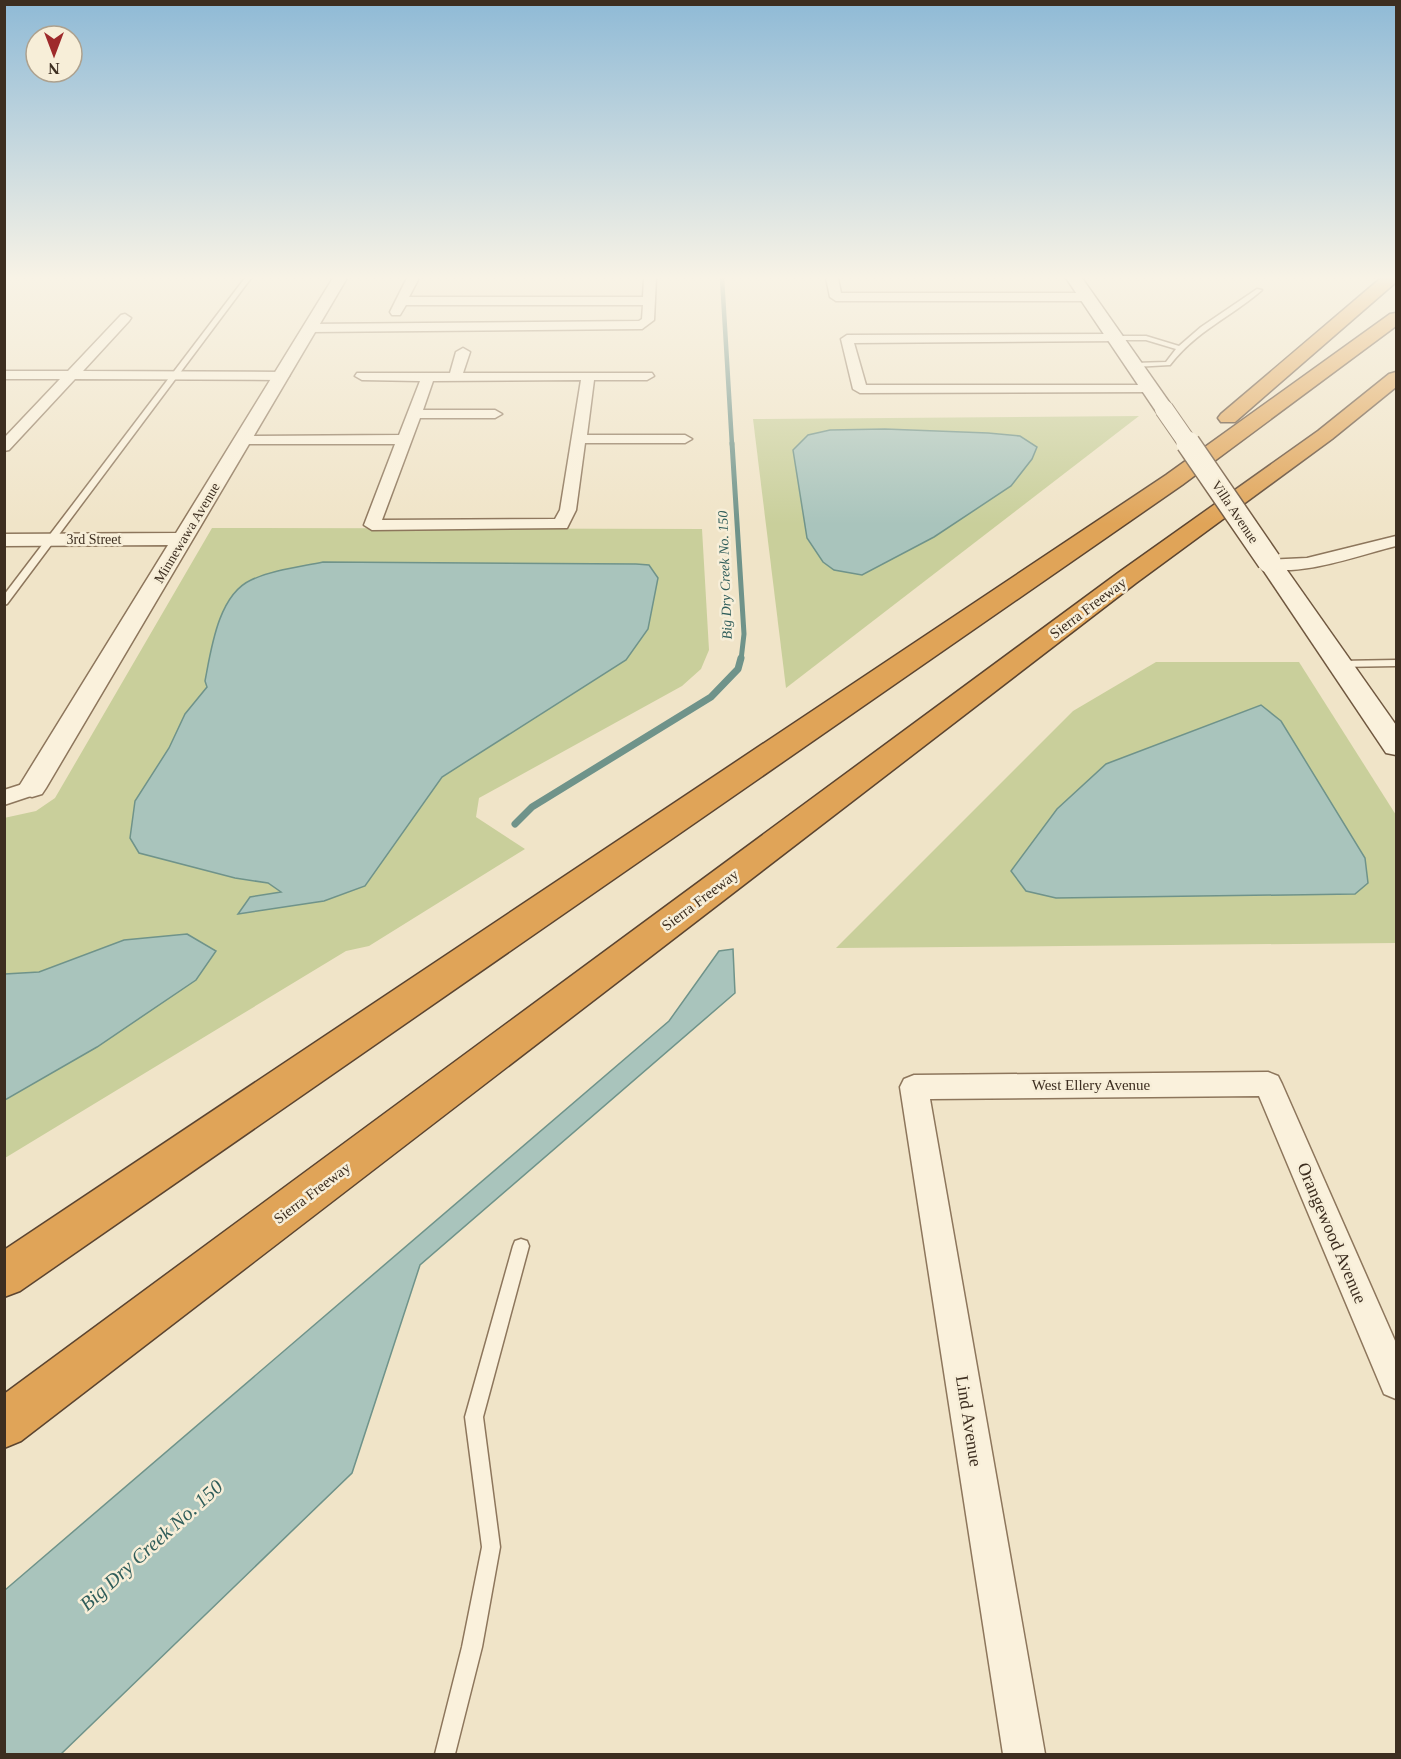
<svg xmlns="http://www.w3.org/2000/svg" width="1401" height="1759" font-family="Georgia,serif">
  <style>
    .green { fill: #c9cf9b }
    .water { fill: #a9c4bc; stroke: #6f938a; stroke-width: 1.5 }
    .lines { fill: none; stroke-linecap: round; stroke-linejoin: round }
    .stream-far2 { stroke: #6f938a; stroke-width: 4.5 }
    .stream-far1 { stroke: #6f938a; stroke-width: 5 }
    .stream { stroke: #6f938a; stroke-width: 7 }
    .service-casing { stroke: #8d765c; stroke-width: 3 }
    .minor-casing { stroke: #8d765c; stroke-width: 3 }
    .tertiary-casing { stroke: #8d765c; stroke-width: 3 }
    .secondary-casing { stroke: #6f573f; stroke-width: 3 }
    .motorway-casing { stroke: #5b4430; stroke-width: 3 }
    .service { fill: #faf1dc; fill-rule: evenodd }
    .minor { fill: #faf1dc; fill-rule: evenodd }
    .tertiary { fill: #faf1dc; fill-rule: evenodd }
    .secondary { fill: #faf1dc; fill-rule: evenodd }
    .motorway { fill: #e0a458; fill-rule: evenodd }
    .secondary-bridge-far1-casing { stroke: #6f573f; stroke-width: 20; stroke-linecap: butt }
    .secondary-bridge-casing { stroke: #6f573f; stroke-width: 26; stroke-linecap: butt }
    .secondary-bridge-far1 { stroke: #faf1dc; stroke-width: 18 }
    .secondary-bridge { stroke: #faf1dc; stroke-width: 23 }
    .labels { text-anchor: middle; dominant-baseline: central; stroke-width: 5; stroke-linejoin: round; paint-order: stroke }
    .far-street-label { font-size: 14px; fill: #3d2e20; stroke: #f7eed8 }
    .far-water-label { font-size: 14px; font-style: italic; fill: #2f5d5a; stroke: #f7eed8 }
    .street-label { font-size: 15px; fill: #3d2e20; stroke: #f7eed8 }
    .near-street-label { font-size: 18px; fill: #3d2e20; stroke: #f7eed8 }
    .near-water-label { font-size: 20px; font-style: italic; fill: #2f5d5a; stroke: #f7eed8 }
  </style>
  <rect width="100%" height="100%" fill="#f0e4c8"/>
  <!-- green -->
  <g class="green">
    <polygon points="1139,416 786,688 753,419"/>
    <polygon points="212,528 702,529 709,650 701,669 682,686 479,798 476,817 525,849 369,946 346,951 5,1158 4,818 36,811 55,798"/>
    <polygon points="1156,662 1299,662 1396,815 1396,943 836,948 1073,711"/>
  </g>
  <!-- water -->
  <g class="water">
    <polygon points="885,429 988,433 1020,436 1037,447 1032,459 1011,486 934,537 862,575 834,570 823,562 807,538 793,450 808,435 830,430"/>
    <path d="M323,562L636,564L649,565L658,578L648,629L626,660L442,777L365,886L324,901L238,914L250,897L281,892L268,883L235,878L139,853L130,838L135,801L169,748L185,714L207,687L205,681C211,650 218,595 251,580C273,570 299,567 323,562Z"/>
    <polygon points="1261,705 1281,721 1365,858 1368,883 1355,894 1056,898 1026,891 1011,871 1057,809 1106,764"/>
    <polygon points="187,934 216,951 196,980 97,1047 5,1100 5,974 39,972 124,940"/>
    <polygon points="733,949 735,993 420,1265 352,1473 61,1754 5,1754 5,1590 669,1021 719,951"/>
  </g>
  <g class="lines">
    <!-- stream-far2 -->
    <polyline class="stream-far2" points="722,278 732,445"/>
    <!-- stream-far1 -->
    <polyline class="stream-far1" points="732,443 744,634 741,660"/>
    <!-- stream -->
    <polyline class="stream" points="515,824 532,807 711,697 738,669 741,658"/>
    <defs>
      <g id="service">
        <polygon points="245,278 251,278 7,604 4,605 4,595"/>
        <path d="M1257,289L1262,290C1230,318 1197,330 1170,365L1134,367L1131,365L1134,363L1166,362L1176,349L1146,340H1115L1112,338L1115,336H1146L1179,346L1201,327Z"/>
        <polygon points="1396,660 1396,666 1339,667 1334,664 1339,661"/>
        <polygon points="521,1239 527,1241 529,1246 483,1417 500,1547 482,1647 455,1754 435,1754 462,1647 482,1547 465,1417 513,1246 515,1241"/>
      </g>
      <g id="minor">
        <polygon points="407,278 419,278 409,297 643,297 644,278 656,278 654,320 642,329 310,332 304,328 310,324 639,321 642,319 643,305 406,305 400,315 392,315 390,312"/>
        <polygon points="826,278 838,278 841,293 1087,293 1093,297 1087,301 836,301 830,297"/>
        <polygon points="125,314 131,318 129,321 83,371 282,372 289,376 282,380 75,379 9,450 4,451 4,438 60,379 4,379 4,371 68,371 121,315"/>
        <polygon points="1115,334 1120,335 1121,338 1120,341 854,343 866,385 1150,385 1157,389 1155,392 860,393 853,389 841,339 847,335"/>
        <path d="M463,348L470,352L463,373H652L654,376L647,380H594L587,435H685L692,439L685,443H585L576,510L567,528L372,530L364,525L395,444H243L236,440L243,436L399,435L420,381L362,380L355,376L357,373H450L456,352ZM581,380L560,510L555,519L382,520L420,418H495L502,414L495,410H423L433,381Z"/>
        <path d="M1396,536V546C1359,555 1302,577 1264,568L1261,564L1264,560L1307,558Z"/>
        <polygon points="32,781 40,783 43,788 40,793 4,805 4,790"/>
        <polygon points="1268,1072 1278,1076 1282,1084 1396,1343 1396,1399 1384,1394 1259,1096 930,1099 1045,1754 1003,1754 900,1087 904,1079 914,1075"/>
      </g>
      <polygon id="tertiary" points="333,278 347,278 46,788 42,794 32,797 22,794 18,788 168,545 4,546 4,534 176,533"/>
      <g id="secondary">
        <polygon points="1066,278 1082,278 1174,409 1171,413 1157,413"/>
        <polygon points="1269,554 1277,556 1396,725 1396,755 1386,753 1257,561 1261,556"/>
      </g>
      <g id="motorway">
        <polygon points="1381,278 1396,278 1396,282 1235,422 1221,422 1218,418 1221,414"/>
        <polygon points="1396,313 1396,326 1182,485 20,1291 4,1297 4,1250 1166,475 1390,314"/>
        <polygon points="1396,372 1396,387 1332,439 1136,583 21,1441 4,1448 4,1394 1118,573 1318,431 1389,374"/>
      </g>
    </defs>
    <!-- service casing -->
    <use href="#service" class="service-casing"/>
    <!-- minor casing -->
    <use href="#minor" class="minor-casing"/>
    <!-- tertiary casing -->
    <use href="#tertiary" class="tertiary-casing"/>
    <!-- secondary casing -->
    <use href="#secondary" class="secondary-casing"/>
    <!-- motorway casing -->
    <use href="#motorway" class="motorway-casing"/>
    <!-- service -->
    <use href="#service" class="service"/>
    <!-- minor -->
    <use href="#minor" class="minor"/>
    <!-- tertiary -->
    <use href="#tertiary" class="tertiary"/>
    <!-- secondary -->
    <use href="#secondary" class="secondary"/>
    <!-- motorway -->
    <use href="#motorway" class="motorway"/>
    <defs>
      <polyline id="secondary-bridge-far1" points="1164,409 1189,445"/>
      <polyline id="secondary-bridge" points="1188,443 1269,561"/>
    </defs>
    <!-- secondary-bridge-far1 casing -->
    <use href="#secondary-bridge-far1" class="secondary-bridge-far1-casing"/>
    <!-- secondary-bridge casing -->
    <use href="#secondary-bridge" class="secondary-bridge-casing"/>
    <!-- secondary-bridge-far1 -->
    <use href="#secondary-bridge-far1" class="secondary-bridge-far1"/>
    <!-- secondary-bridge -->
    <use href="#secondary-bridge" class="secondary-bridge"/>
  </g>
  <!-- sky -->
  <linearGradient id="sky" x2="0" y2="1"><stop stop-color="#8fbad6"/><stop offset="0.53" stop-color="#f8f3e6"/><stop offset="1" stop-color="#f8f3e6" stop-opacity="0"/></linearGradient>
  <rect width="1401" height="524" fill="url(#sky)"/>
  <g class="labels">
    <!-- far-street labels -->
    <g class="far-street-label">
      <text transform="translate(1235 512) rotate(56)">Villa Avenue</text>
      <text transform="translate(187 533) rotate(-59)">Minnewawa Avenue</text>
      <text x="94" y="539">3rd Street</text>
    </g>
    <!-- far-water labels -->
    <g class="far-water-label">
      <text transform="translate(725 575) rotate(-92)">Big Dry Creek No. 150</text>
    </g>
    <!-- street labels -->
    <g class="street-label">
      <text transform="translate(1088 608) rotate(-37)">Sierra Freeway</text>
      <text transform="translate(700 900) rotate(-37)">Sierra Freeway</text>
      <text x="1091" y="1085">West Ellery Avenue</text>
      <text transform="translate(312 1193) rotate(-37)">Sierra Freeway</text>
    </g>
    <!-- near-street labels -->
    <g class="near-street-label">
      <text transform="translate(1332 1233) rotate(67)">Orangewood Avenue</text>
      <text transform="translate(969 1421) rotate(81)">Lind Avenue</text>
    </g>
    <!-- near-water labels -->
    <g class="near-water-label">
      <text transform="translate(151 1545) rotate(-42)">Big Dry Creek No. 150</text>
    </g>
  </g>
  <!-- border -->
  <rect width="1401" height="1759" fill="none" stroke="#3d2e20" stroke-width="12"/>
  <!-- north arrow -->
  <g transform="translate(54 54) rotate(180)"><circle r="28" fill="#f7eed8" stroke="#ada18e" stroke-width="1.5"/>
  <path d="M0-4.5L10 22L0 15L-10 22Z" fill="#9e2a2b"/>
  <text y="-9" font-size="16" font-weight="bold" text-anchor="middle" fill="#3d2e20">N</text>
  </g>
</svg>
